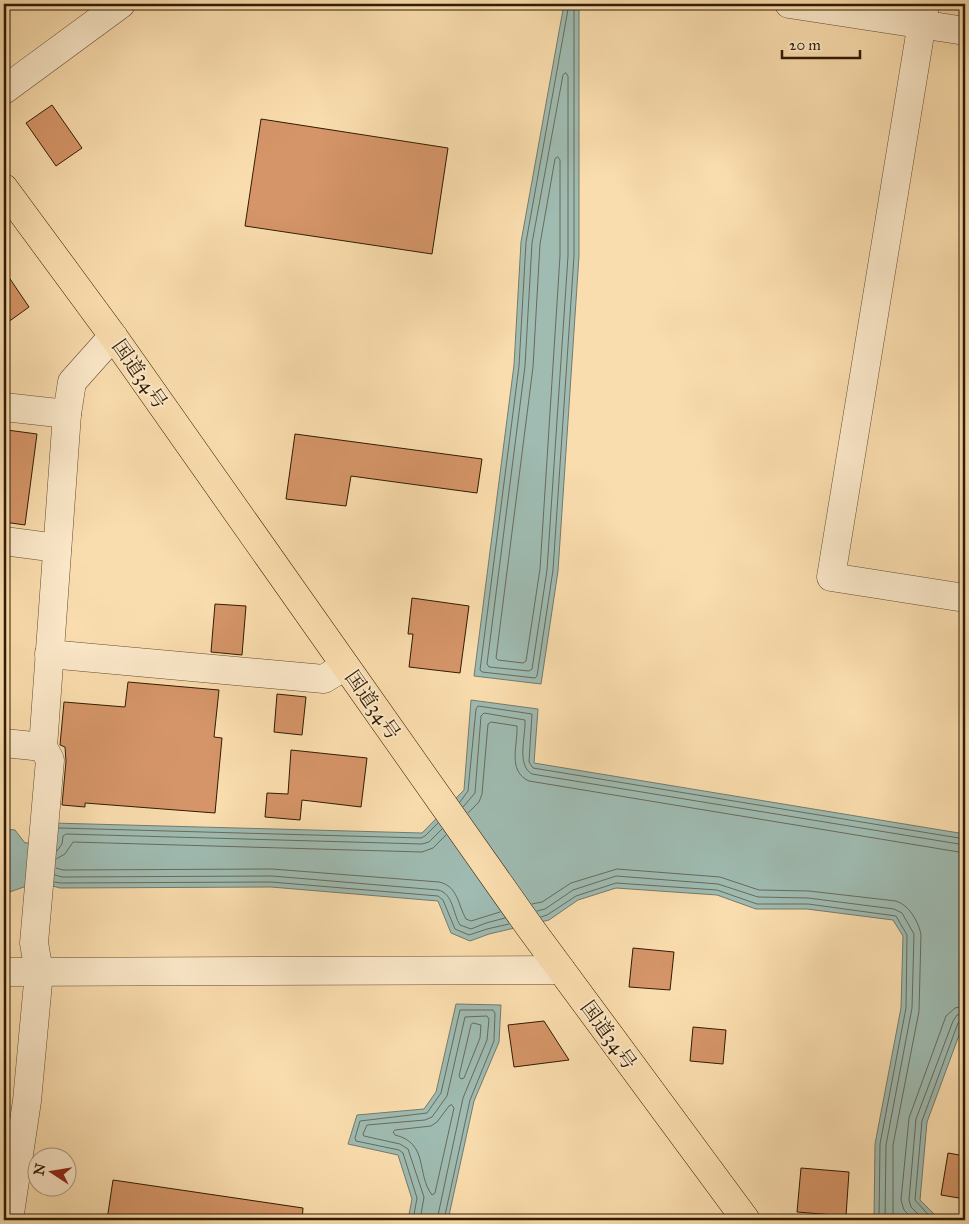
<svg xmlns="http://www.w3.org/2000/svg" width="969" height="1224" font-family="'IM FELL Great Primer','Noto Serif JP',serif">
  <style>
    .water { fill: #9fbbb2; stroke: #737b6b }
    .lines { fill: none; stroke-linecap: round; stroke-linejoin: round }
    .shore { stroke: #686b5a; stroke-width: 1 }
    .building { fill: #d59568; stroke: #311b01 }
    .minor-casing { stroke: #634c2c; stroke-width: 29 }
    .highway-casing { stroke: #311b01; stroke-width: 29 }
    .minor { stroke: #fce9ca; stroke-width: 28 }
    .highway { stroke: #faddae; stroke-width: 28 }
    .labels { text-anchor: middle; dominant-baseline: central; stroke-width: 4; stroke-linejoin: round; paint-order: stroke }
    .street-label { font-size: 20px; fill: #311b01; stroke: #fce9ca }
  </style>
  <rect width="100%" height="100%" fill="#faddae"/>
  <filter id="stains"><feTurbulence type="fractalNoise" baseFrequency=".004" numOctaves="4"/><feColorMatrix values="0 0 0 0 .2 0 0 0 0 .09 0 0 0 0 .02 0 0 0 .5 -.17"/></filter>
  <radialGradient id="worn" r=".72"><stop offset=".6" stop-color="#630" stop-opacity="0"/><stop offset="1" stop-color="#630" stop-opacity=".3"/></radialGradient>
  <!-- water -->
  <g class="water">
    <polygon points="564,4 579,4 579,256 558,571 541,684 474,676 514,365 521,242"/>
    <polygon points="471,700 538,709 534,763 965,834 965,1019 927,1122 920,1200 940,1220 874,1220 875,1144 901,1008 903,936 893,920 807,909 756,909 717,895 616,888 578,900 549,920 489,934 470,941 451,933 438,901 271,887 60,888 38,882 4,894 4,829 15,830 25,843 52,841 52,823 422,833 464,790"/>
    <polygon points="456,1004 501,1005 499,1042 474,1101 448,1220 408,1220 412,1199 398,1155 348,1144 357,1115 424,1109 436,1092"/>
  </g>
  <g class="lines">
    <!-- shore -->
    <g class="shore">
      <polyline points="569,4 526,242 519,366 480,670 482,672 535,678 537,676 553,570 574,256 574,4"/>
      <polygon points="566,73 568,76 568,256 547,570 532,669 529,671 489,667 487,664 525,366 532,243 563,75"/>
      <polygon points="558,157 560,160 560,256 540,569 526,661 523,663 498,660 496,658 533,367 540,244 555,159"/>
      <polyline points="460,802 468,791 476,709 478,706 532,714 529,762 533,768 965,839"/>
      <path d="M463,807L475,793L481,716L484,713L525,720C526,735 516,765 532,774L965,845"/>
      <path d="M468,813L479,802L482,794L488,724L491,722L517,726C518,745 507,771 529,781L965,853"/>
      <polyline points="59,828 421,838 425,836 438,823"/>
      <polyline points="57,851 62,844 63,836 66,834 422,844 429,842 442,829"/>
      <polyline points="56,859 65,854 73,842 422,852 433,848 446,835"/>
      <path d="M56,868L63,870L272,869L439,882C458,886 458,905 466,919L471,921L500,912"/>
      <path d="M55,875L62,877L272,876L438,890C453,893 453,914 460,925L471,929L486,923L505,918"/>
      <polyline points="54,882 61,883 271,882 438,896 443,900 455,929 469,935 487,929 509,924"/>
      <path d="M532,904L542,902L571,883L617,869L720,877L759,890L809,891L896,901C909,905 918,921 921,934L919,1011L893,1145V1220"/>
      <polyline points="537,911 545,909 573,890 616,876 718,884 758,897 808,898 894,909 902,913 914,934 912,1008 886,1145 885,1220"/>
      <polyline points="541,917 547,915 576,896 616,883 717,890 757,904 808,904 896,916 907,935 906,1008 880,1144 879,1220"/>
      <polygon points="473,1023 481,1025 480,1038 464,1078 461,1079 459,1076 471,1025"/>
      <path d="M452,1105L454,1108L435,1193L432,1195C416,1174 429,1143 395,1135L393,1132L395,1130L431,1126L437,1122L449,1106Z"/>
      <polyline points="413,1220 417,1198 403,1153 399,1150 356,1141 355,1138 360,1121 427,1113 441,1093 460,1010 493,1010 495,1013 494,1041 470,1100 444,1220"/>
      <polyline points="420,1220 424,1197 408,1149 400,1144 364,1136 363,1134 367,1125 425,1120 432,1117 447,1096 465,1017 487,1016 489,1019 487,1040 463,1098 437,1220"/>
      <polyline points="914,1220 904,1210 901,1200 909,1118 946,1016 955,1008 965,1006"/>
      <polyline points="924,1220 911,1207 909,1200 916,1119 953,1021 957,1015 965,1013"/>
      <polyline points="933,1220 915,1200 922,1121 958,1023 961,1020 965,1019"/>
    </g>
  </g>
  <!-- building -->
  <g class="building">
    <polygon points="52,105 82,148 56,166 26,123"/>
    <polygon points="261,119 448,148 432,254 245,226"/>
    <polygon points="4,270 29,307 4,325"/>
    <polygon points="7,430 37,434 25,525 4,522 4,452"/>
    <polygon points="295,434 482,459 477,493 351,476 346,506 286,499"/>
    <polygon points="412,598 469,606 460,673 409,667 413,634 408,634"/>
    <polygon points="215,604 246,606 242,655 211,652"/>
    <polygon points="128,682 219,690 214,737 222,738 215,813 85,803 85,807 62,805 66,761 65,747 60,745 64,702 125,707"/>
    <polygon points="277,694 306,697 302,735 274,732"/>
    <polygon points="291,750 367,758 361,807 302,800 300,820 265,817 267,793 288,794"/>
    <polygon points="633,948 674,952 670,990 629,987"/>
    <polygon points="544,1021 569,1060 514,1067 508,1025"/>
    <polygon points="693,1027 726,1030 723,1064 690,1061"/>
    <polygon points="948,1153 965,1156 965,1199 941,1195"/>
    <polygon points="801,1168 849,1172 846,1216 797,1212"/>
    <polygon points="113,1180 303,1208 302,1220 107,1220"/>
  </g>
  <g class="lines">
    <defs>
      <g id="minor">
        <polyline points="789,4 965,31"/>
        <polyline points="925,4 831,577 965,598"/>
        <polyline points="4,90 121,4"/>
        <polyline points="4,407 67,414"/>
        <polyline points="4,541 57,548"/>
        <polyline points="49,654 324,679 345,666"/>
        <polyline points="4,743 43,747 50,760 34,943 39,972 27,1101 9,1220"/>
        <polyline points="43,747 67,414 72,382 113,336"/>
        <polyline points="4,972 561,970"/>
      </g>
      <polyline id="highway" points="4,188 113,336 531,929 746,1220"/>
    </defs>
    <!-- minor casing -->
    <use href="#minor" class="minor-casing"/>
    <!-- highway casing -->
    <use href="#highway" class="highway-casing"/>
    <!-- minor -->
    <use href="#minor" class="minor"/>
    <!-- highway -->
    <use href="#highway" class="highway"/>
  </g>
  <g class="labels">
    <!-- street labels -->
    <g class="street-label">
      <text transform="translate(140 374) rotate(55)">国道34号</text>
      <text transform="translate(373 705) rotate(55)">国道34号</text>
      <text transform="translate(609 1035) rotate(54)">国道34号</text>
    </g>
  </g>
  <!-- margin -->
  <rect width="969" height="1224" fill="none" stroke="#faddae" stroke-width="20"/>
  <rect x="5" y="5" width="959" height="1214" fill="none" stroke="#311b01" stroke-width="2.5"/>
  <rect x="10" y="10" width="949" height="1204" fill="none" stroke="#311b01"/>
  <!-- north arrow -->
  <g transform="translate(52 1172) rotate(282)"><circle r="24" fill="#fce9ca" stroke="#ab977a"/>
  <path d="M0-4L9 19L0 12L-9 19Z" fill="#8f2418"/>
  <text y="-8" font-size="14" font-weight="bold" text-anchor="middle" fill="#311b01">N</text>
  </g>
  <!-- scale -->
  <path d="M782 50v8h78v-8" fill="none" stroke="#311b01" stroke-width="2.5"/>
  <text x="789" y="50" font-size="15" fill="#311b01" stroke="#fce9ca" stroke-width="4" paint-order="stroke">20 m</text>
  <rect width="100%" height="100%" filter="url(#stains)"/>
  <rect width="100%" height="100%" fill="url(#worn)"/>
</svg>
